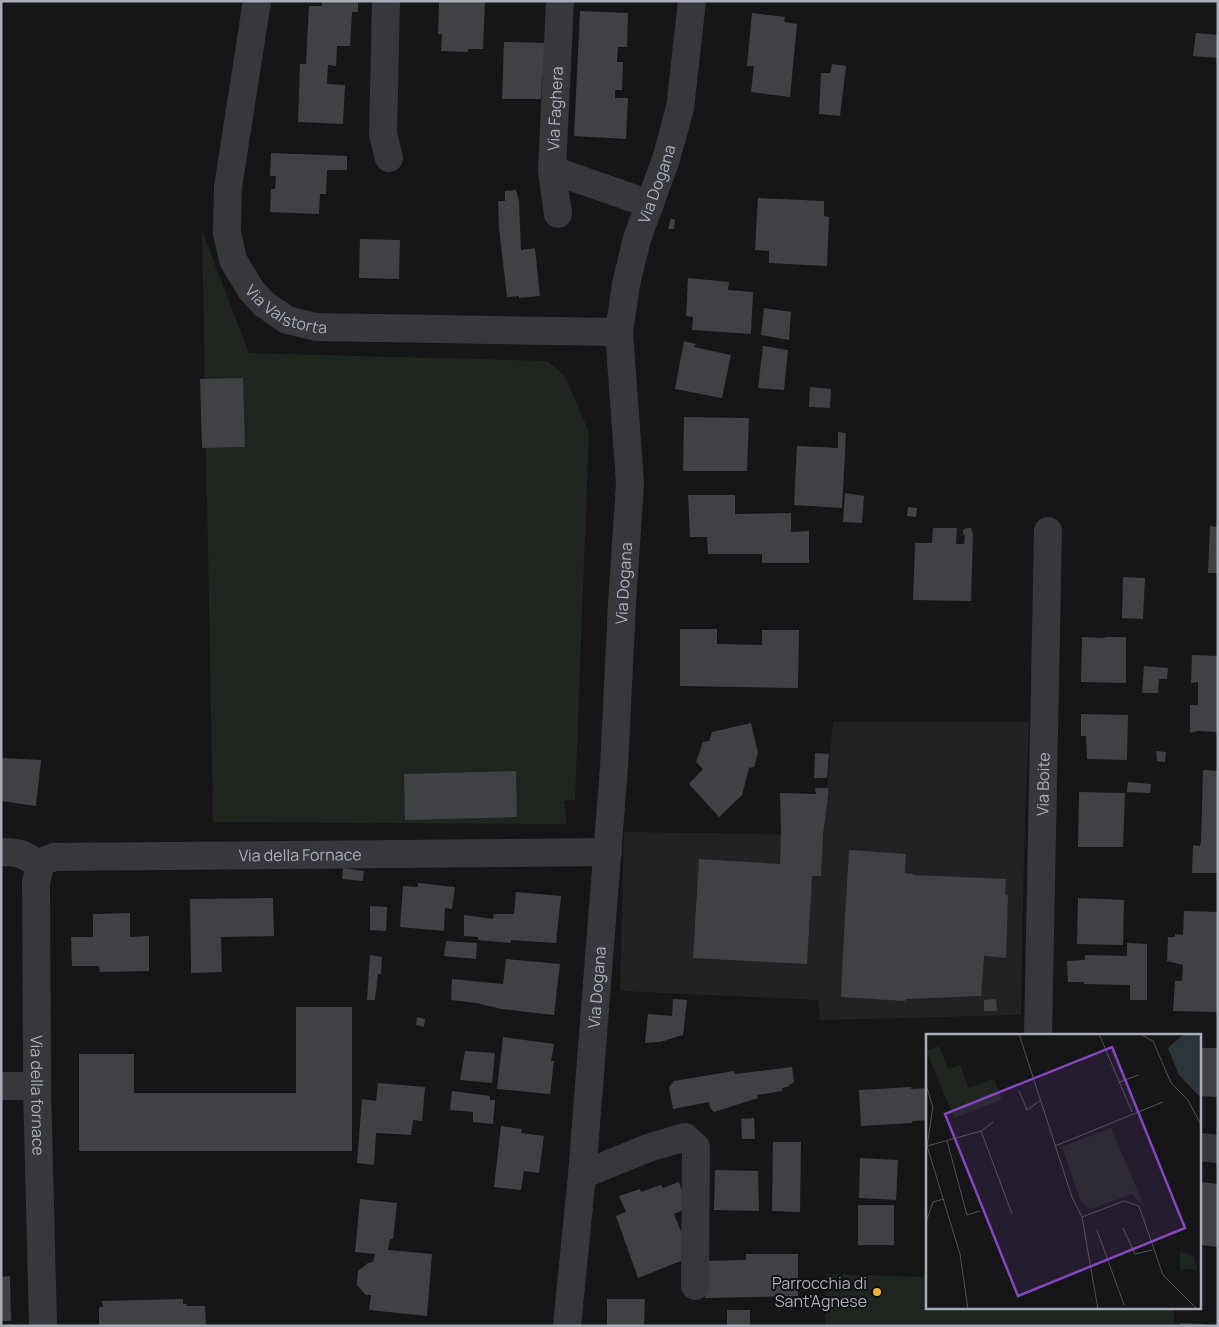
<svg xmlns="http://www.w3.org/2000/svg" width="1219" height="1327" font-family="Manrope,sans-serif">
  <style>
    .built { fill: #222225 }
    .green { fill: #1e261f }
    .building { fill: #404145 }
    .lines { fill: none; stroke-linecap: round; stroke-linejoin: round }
    .minor { stroke: #37383d; stroke-width: 28 }
    .poi-dot { fill: #f2b134; stroke: #111113; stroke-width: 2 }
    .labels { text-anchor: middle; dominant-baseline: central; stroke-width: 4; stroke-linejoin: round; paint-order: stroke }
    .street-label { font-size: 16px; fill: #a8adb8; stroke: #111113 }
    .poi-label { font-size: 16px; fill: #a8adb8; stroke: #111113; text-anchor: end }
    .inset-road { fill: none; stroke: #505258; stroke-width: 1 }
    .view { fill: #8446be; fill-opacity: 0.15; stroke: #8446be; stroke-width: 2.5 }
    .inset-edge { fill: none; stroke: #a8adb8; stroke-width: 2.5 }
  </style>
  <rect width="100%" height="100%" fill="#161618"/>
  <!-- built -->
  <polygon class="built" points="833,722 1029,722 1024,853 1021,1015 820,1020 818,1000 620,991 624,832 823,835"/>
  <!-- green -->
  <g class="green">
    <polygon points="202,231 249,353 547,361 565,376 589,432 575,800 564,801 567,824 213,822"/>
    <polygon points="826,1274 928,1277 928,1308 1174,1308 1174,1326 825,1326"/>
  </g>
  <!-- building -->
  <g class="building">
    <polygon points="322,1 358,1 358,12 352,12 350,46 337,46 336,66 328,65 327,84 345,85 343,124 298,122 300,64 306,64 309,6 322,6"/>
    <polygon points="439,1 485,1 483,49 468,49 468,52 441,51 442,34 438,34"/>
    <polygon points="580,11 628,13 627,47 618,47 617,62 623,62 622,90 615,90 615,98 628,98 626,139 574,136"/>
    <polygon points="752,13 785,17 784,22 797,24 790,97 751,92 754,66 747,66"/>
    <polygon points="1196,33 1218,35 1218,58 1193,56"/>
    <polygon points="504,42 546,43 545,75 542,76 541,99 502,99"/>
    <polygon points="832,64 846,66 840,116 819,114 821,73 830,73"/>
    <polygon points="271,153 347,156 347,170 327,170 326,194 320,194 319,214 270,212 271,189 275,189 276,176 270,176"/>
    <polygon points="516,190 519,201 521,250 535,248 540,296 519,298 519,296 507,297 499,228 498,201 505,201 505,191"/>
    <polygon points="758,198 824,201 824,216 829,217 827,266 769,263 769,251 755,250"/>
    <polygon points="671,218 675,220 674,229 668,229"/>
    <polygon points="360,239 400,240 399,279 359,278"/>
    <polygon points="688,278 729,282 728,290 753,292 751,334 692,330 693,317 686,316"/>
    <polygon points="764,308 791,312 789,340 761,335"/>
    <polygon points="684,341 696,344 694,347 731,355 722,398 675,389"/>
    <polygon points="763,346 788,350 784,390 758,388"/>
    <polygon points="243,378 245,447 202,448 200,379"/>
    <polygon points="810,387 831,389 830,408 809,407"/>
    <polygon points="684,417 749,418 747,471 683,471"/>
    <polygon points="838,432 846,433 842,508 794,505 797,446 838,448"/>
    <polygon points="845,493 864,496 862,523 843,522"/>
    <polygon points="688,495 735,495 735,514 791,513 791,532 809,531 809,563 762,563 762,554 708,554 707,537 690,537"/>
    <polygon points="908,507 917,508 916,517 907,516"/>
    <polygon points="1210,526 1218,527 1218,573 1208,573"/>
    <polygon points="933,528 957,528 956,544 964,544 965,534 963,535 963,530 967,528 971,528 973,535 971,601 913,600 915,543 932,543"/>
    <polygon points="1123,577 1145,578 1143,619 1122,618"/>
    <polygon points="680,629 717,629 717,644 762,645 762,630 799,630 798,688 680,686"/>
    <polygon points="1082,637 1105,638 1105,637 1126,637 1126,683 1081,682"/>
    <polygon points="1192,655 1218,656 1218,732 1198,731 1190,733 1190,705 1198,705 1198,682 1191,683"/>
    <polygon points="1144,666 1168,668 1167,679 1159,679 1158,693 1142,693"/>
    <polygon points="1081,714 1128,715 1127,760 1087,759 1086,736 1081,736"/>
    <polygon points="751,723 758,753 754,767 749,768 742,795 719,817 689,784 703,769 696,762 703,742 709,741 712,732"/>
    <polygon points="1156,751 1166,752 1165,762 1157,761"/>
    <polygon points="815,753 829,754 827,778 814,778"/>
    <polygon points="1,758 41,760 36,806 1,801"/>
    <polygon points="1203,770 1218,771 1218,873 1192,873 1193,845 1200,846 1201,842"/>
    <polygon points="516,771 517,817 405,820 404,774"/>
    <polygon points="1128,782 1151,784 1150,793 1127,792"/>
    <polygon points="815,788 828,788 828,795 823,835 821,876 812,876 807,964 693,958 699,859 780,864 781,833 780,793 816,794"/>
    <polygon points="1079,792 1125,793 1123,847 1078,847"/>
    <polygon points="849,850 906,854 905,873 913,874 913,875 1006,879 1005,894 1008,895 1006,958 984,956 981,996 906,999 905,1001 841,997 843,951"/>
    <polygon points="343,868 364,871 363,881 342,879"/>
    <polygon points="418,883 455,887 452,909 445,908 444,931 400,927 403,886 418,887"/>
    <polygon points="516,892 561,896 556,943 511,940 511,943 478,940 478,937 464,936 464,915 493,919 494,914 514,914"/>
    <polygon points="273,898 274,936 221,937 222,972 191,973 190,899"/>
    <polygon points="1078,898 1124,900 1123,945 1077,944"/>
    <polygon points="370,906 387,907 386,931 370,930"/>
    <polygon points="1184,911 1218,912 1218,1012 1173,1011 1175,981 1182,981 1183,965 1167,961 1168,937 1175,937 1175,934 1183,935"/>
    <polygon points="130,913 130,937 149,936 149,971 100,972 99,966 72,966 71,937 93,937 93,914"/>
    <polygon points="446,941 477,943 476,959 444,956"/>
    <polygon points="1127,943 1147,944 1147,1000 1130,1000 1130,985 1084,984 1084,982 1068,982 1067,961 1085,960 1085,955 1127,956"/>
    <polygon points="370,955 382,957 381,974 378,974 375,1000 367,1000"/>
    <polygon points="506,959 560,964 554,1015 501,1009 476,1003 451,1000 452,979 503,984"/>
    <polygon points="673,999 687,1000 683,1035 660,1042 645,1043 648,1014 672,1016"/>
    <polygon points="996,999 997,1011 984,1011 984,1000"/>
    <polygon points="296,1007 352,1007 352,1151 79,1151 79,1054 134,1054 134,1093 296,1093"/>
    <polygon points="417,1017 425,1019 424,1027 416,1025"/>
    <polygon points="503,1037 554,1044 551,1061 554,1061 550,1094 497,1089"/>
    <polygon points="1200,1048 1218,1048 1218,1097 1200,1096"/>
    <polygon points="465,1051 495,1053 492,1083 460,1080"/>
    <polygon points="792,1067 794,1082 787,1087 782,1088 782,1091 757,1095 758,1098 714,1112 710,1108 709,1102 673,1109 669,1087 674,1081 734,1071 735,1074"/>
    <polygon points="378,1083 425,1087 422,1121 413,1120 411,1135 376,1133 374,1165 357,1163 362,1099 376,1101"/>
    <polygon points="911,1087 911,1089 928,1088 928,1120 912,1121 912,1123 861,1126 859,1090"/>
    <polygon points="452,1091 490,1096 490,1100 495,1100 493,1124 473,1122 473,1112 450,1110"/>
    <polygon points="754,1118 755,1139 742,1139 741,1119"/>
    <polygon points="501,1126 522,1129 521,1133 544,1136 539,1173 524,1171 521,1190 494,1187"/>
    <polygon points="773,1142 801,1142 800,1212 772,1211"/>
    <polygon points="860,1158 898,1160 896,1200 859,1198"/>
    <polygon points="715,1170 758,1171 759,1211 714,1210"/>
    <polygon points="679,1182 688,1208 674,1214 691,1257 638,1278 616,1216 626,1212 619,1196 640,1189 641,1192 661,1185 663,1188"/>
    <polygon points="1200,1182 1218,1184 1218,1247 1200,1245"/>
    <polygon points="360,1199 397,1203 393,1239 390,1239 388,1250 432,1254 427,1316 369,1310 371,1295 366,1295 357,1285 358,1271 368,1263 373,1262 375,1254 355,1252"/>
    <rect x="858" y="1205" width="36" height="40"/>
    <polygon points="746,1254 798,1254 798,1296 705,1298 704,1261 746,1260"/>
    <polygon points="10,1276 11,1321 1,1321 1,1277"/>
    <polygon points="183,1299 183,1304 187,1304 186,1306 205,1306 206,1326 99,1326 99,1307 103,1307 102,1301"/>
    <polygon points="607,1299 645,1299 644,1326 607,1326"/>
    <rect x="727" y="1310" width="23" height="16"/>
    <polygon points="1180,1323 1203,1324 1203,1326 1180,1326"/>
  </g>
  <g class="lines">
    <!-- minor -->
    <g class="minor">
      <path id="s1" d="M257,1L228,187L227,233L233,260L251,290L264,304L287,320L316,327L619,332"/>
      <polyline points="386,1 383,134 389,158"/>
      <polyline points="552,170 650,204"/>
      <path id="s2" d="M558,214L552,170L560,1"/>
      <path id="s3" d="M1,852C20,852 25,854 40,866L44,861L54,857L608,852"/>
      <path id="s4" d="M40,866L36,882L37,1086L43,1326"/>
      <path id="s5" d="M1038,1036L1048,531"/>
      <polyline points="1,1086 37,1086"/>
      <polyline points="1200,1147 1218,1149"/>
      <polyline points="582,1175 648,1148 685,1137 696,1147 695,1286"/>
      <path id="s6" d="M567,1326L582,1175L614,767L622,604L630,483L619,332L626,284L637,239L666,159L680,108L692,1"/>
    </g>
  </g>
  <!-- markers -->
  <circle class="poi-dot" cx="877" cy="1292" r="5"/>
  <g class="labels">
    <!-- street labels -->
    <g class="street-label">
      <text stroke="none"><textPath href="#s2" startOffset="106">Via Faghera</textPath></text>
      <text stroke="none"><textPath href="#s6" startOffset="1150">Via Dogana</textPath></text>
      <text stroke="none"><textPath href="#s1" startOffset="339">Via Valstorta</textPath></text>
      <text stroke="none"><textPath href="#s6" startOffset="745">Via Dogana</textPath></text>
      <text stroke="none"><textPath href="#s5" startOffset="252">Via Boite</textPath></text>
      <text stroke="none"><textPath href="#s3" startOffset="306">Via della Fornace</textPath></text>
      <text stroke="none"><textPath href="#s6" startOffset="340">Via Dogana</textPath></text>
      <text stroke="none"><textPath href="#s4" startOffset="230">Via della fornace</textPath></text>
    </g>
    <!-- poi labels -->
    <g class="poi-label">
      <text x="867" y="1283">Parrocchia di<tspan x="867" dy="18">Sant'Agnese</tspan></text>
    </g>
  </g>
  <!-- overview -->
  <g transform="translate(926 1034)">
    <rect width="275" height="275" fill="#161618"/>
    <path d="M13,12L22,35L34,31L43,54L68,45L76,66L28,84L0,17ZM185,94L219,174L206,160L164,175L155,168L136,113ZM254,218L268,222L271,235H254Z" fill="#1e261f"/>
    <path d="M258,0H275V64L253,41L242,14Z" fill="#2c353c"/>
    <path class="inset-road" d="M93,0L146,163L156,183L172,275M173,0L206,78M214,0L227,7L245,49L262,66L275,91M194,48L212,41M0,51L7,73L1,112L34,220L42,275M93,57L101,76L115,66M55,97L86,180M21,107L41,181L54,177M1,112L55,97L67,88M129,112L237,68M156,183L198,167L213,172L237,241L271,275M0,188L7,168L18,165M197,194L209,220L226,216M171,196L198,271"/>
    <path class="view" d="M186,13L259,194L92,262L19,80Z"/>
    <rect width="275" height="275" class="inset-edge"/>
  </g>
  <!-- border -->
  <rect width="1219" height="1327" fill="none" stroke="#a8adb8" stroke-width="5"/>
</svg>
